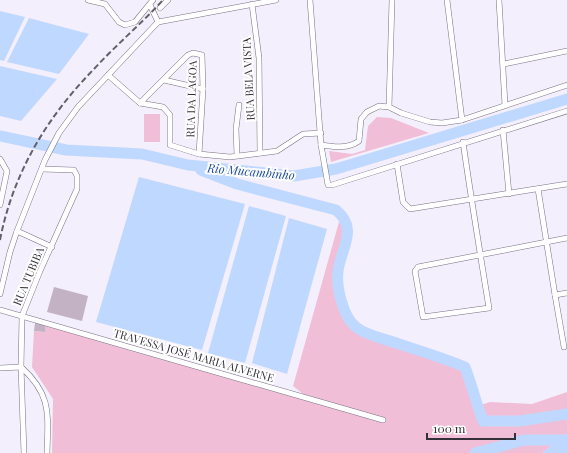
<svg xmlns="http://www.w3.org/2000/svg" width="567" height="453" font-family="'Playfair Display',serif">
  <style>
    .green { fill: #f1bed7 }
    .water { fill: #bfd8ff }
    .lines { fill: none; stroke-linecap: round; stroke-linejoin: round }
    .river { stroke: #bfd8ff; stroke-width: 11 }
    .building { fill: #c2b2c3 }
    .minor-casing { stroke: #777083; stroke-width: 6 }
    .minor { stroke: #fff; stroke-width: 5 }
    .rail { stroke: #64606a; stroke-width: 2; stroke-dasharray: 6 3; stroke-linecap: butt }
    .labels { text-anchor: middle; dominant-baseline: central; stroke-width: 4; stroke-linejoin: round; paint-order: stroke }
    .street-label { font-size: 11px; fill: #343039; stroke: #fff }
    .water-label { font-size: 12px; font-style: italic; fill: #204f98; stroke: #fff }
  </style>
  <rect width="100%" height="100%" fill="#f4effc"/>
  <!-- green -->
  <g class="green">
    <rect x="144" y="114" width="16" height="28"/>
    <polygon points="377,117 391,118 429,133 331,162 329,151 352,154 365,150 368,126"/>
    <polygon points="339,222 347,228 347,244 338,271 341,300 347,316 356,327 373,336 465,367 474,388 478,406 490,402 532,404 567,392 567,434 542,453 52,453 53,399 32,367 34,331 45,332 45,324 307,397 293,386"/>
  </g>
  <!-- water -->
  <g class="water">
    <polygon points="0,11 25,17 4,61 0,60"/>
    <polygon points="29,18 89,34 59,74 7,62"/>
    <polygon points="0,66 57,79 21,121 0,116"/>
    <polygon points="139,177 245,204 202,350 96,322"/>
    <polygon points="249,206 286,216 245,363 208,353"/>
    <polygon points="289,218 327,229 287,374 252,363"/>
    <polygon points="567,434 567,453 542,453"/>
  </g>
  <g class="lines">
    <!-- river -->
    <g class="river">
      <polyline points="0,136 66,150 142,154 188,165 294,176 336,169 567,99"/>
      <path d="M201,170L237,184L336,210C359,229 341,248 338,271C336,287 343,317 356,327C366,335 381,338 393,342C417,350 441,357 465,367C472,385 476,403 483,421H520L567,414"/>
      <polyline points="475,453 524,440 567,440"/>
    </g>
  </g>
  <!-- building -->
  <g class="building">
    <polygon points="54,287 88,296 82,321 47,312"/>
    <polygon points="35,323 45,324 45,332 34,331"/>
  </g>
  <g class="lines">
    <defs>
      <g id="minor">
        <polyline points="88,0 105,4 119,22 125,25 135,22 153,0"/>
        <polyline points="310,0 321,145 328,185 332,185 567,111"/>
        <polyline points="447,0 462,120"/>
        <polyline points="499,0 505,105"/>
        <polyline points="252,4 259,58 260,153"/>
        <polyline points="150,5 158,22"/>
        <polyline points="160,8 168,0"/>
        <polyline points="158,22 276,0"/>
        <polyline points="504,64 567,51"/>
        <polyline points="108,75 140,103 163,107 170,115 170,145 199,154 230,157 277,151 303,134 321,133"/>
        <polyline points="164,80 203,89"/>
        <polyline points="140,103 188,55 193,53 202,55 203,89 199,154"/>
        <polyline points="389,107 392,0"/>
        <polyline points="503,130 509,194"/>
        <path d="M463,142C471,198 480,253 489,308L423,317L415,271L418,267L567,238"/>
        <path d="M321,145C334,147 348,149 359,141L361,119L367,112L379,106L389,107L401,113L430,122L442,123L462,120L567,85"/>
        <polyline points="237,155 236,129 239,105"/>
        <polyline points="0,159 7,171 0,205"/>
        <polyline points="397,164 403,202 410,209 567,184"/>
        <polyline points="538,189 555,295 567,293"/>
        <polyline points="17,231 52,247"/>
        <polyline points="0,294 10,252 17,231 45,160 59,133 78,107 158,22"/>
        <polyline points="555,295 564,347"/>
        <polyline points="0,310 383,420"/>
        <path d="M0,368L21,367C52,395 48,414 47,453"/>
        <polyline points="24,453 21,367 22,316 40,271 77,189 77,176 74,170 42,169"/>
      </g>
    </defs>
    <!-- minor casing -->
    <use href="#minor" class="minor-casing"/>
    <!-- minor -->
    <use href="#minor" class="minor"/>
    <!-- rail -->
    <path class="rail" d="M0,240C13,173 47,117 94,69C116,45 141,24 163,0"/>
  </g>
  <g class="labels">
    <!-- street labels -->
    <g class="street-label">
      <text transform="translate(248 79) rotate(-93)">RUA BELA VISTA</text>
      <text transform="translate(191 99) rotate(-88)">RUA DA LAGOA</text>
      <text transform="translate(28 276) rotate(-67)">RUA TUBIBA</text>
      <text transform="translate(194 355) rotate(16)">TRAVESSA JOSÉ MARIA ALVERNE</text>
    </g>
    <!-- water labels -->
    <g class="water-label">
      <text transform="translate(251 171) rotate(5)">Rio Mucambinho</text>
    </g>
  </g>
  <!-- scale -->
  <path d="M427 433v6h88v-6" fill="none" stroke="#343039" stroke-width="2"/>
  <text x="433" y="433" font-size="12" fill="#343039" stroke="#ffffff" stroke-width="3" paint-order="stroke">100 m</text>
</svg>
